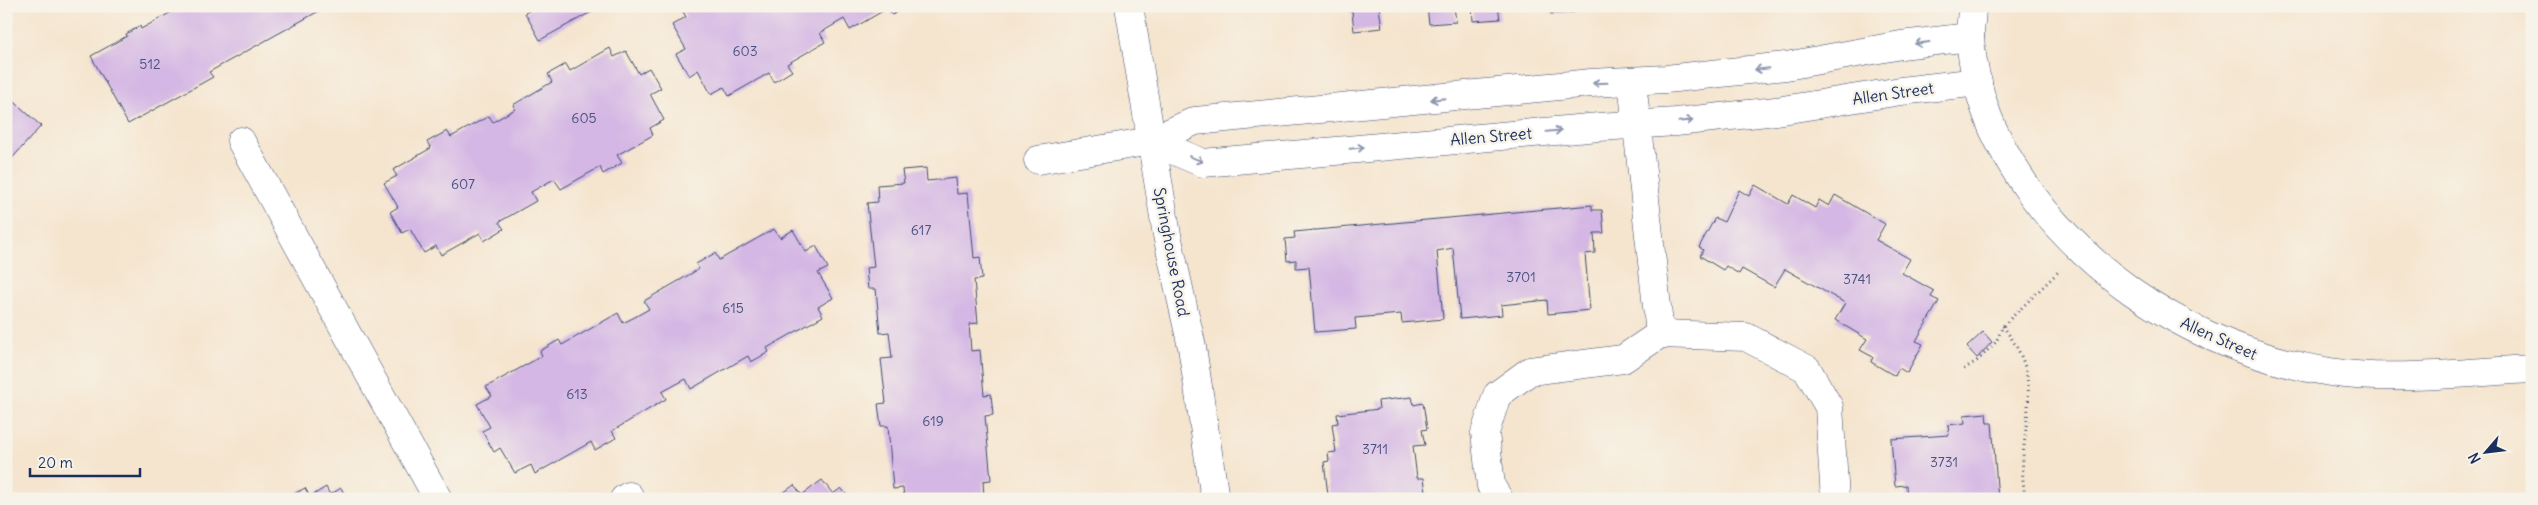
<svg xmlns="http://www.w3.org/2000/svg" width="2538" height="505" font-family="Delius,sans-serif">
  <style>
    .building { fill: #d4b7e4 }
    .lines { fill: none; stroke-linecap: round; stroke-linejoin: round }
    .minor-casing { stroke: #3c4a6f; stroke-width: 29 }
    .path { stroke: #3c4a6f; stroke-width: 3; stroke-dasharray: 1 4; stroke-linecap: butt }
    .minor { stroke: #fff; stroke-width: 28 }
    .oneway { stroke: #8d97ae }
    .labels { text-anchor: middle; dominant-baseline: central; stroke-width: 5; stroke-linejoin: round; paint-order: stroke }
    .number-label { font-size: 14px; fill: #495180 }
    .street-label { font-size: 16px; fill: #1b2f5e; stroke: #f7f3e8 }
  </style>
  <rect width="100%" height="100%" fill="#f7f3e8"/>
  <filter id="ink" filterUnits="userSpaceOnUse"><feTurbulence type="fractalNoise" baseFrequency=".02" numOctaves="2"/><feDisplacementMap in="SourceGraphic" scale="10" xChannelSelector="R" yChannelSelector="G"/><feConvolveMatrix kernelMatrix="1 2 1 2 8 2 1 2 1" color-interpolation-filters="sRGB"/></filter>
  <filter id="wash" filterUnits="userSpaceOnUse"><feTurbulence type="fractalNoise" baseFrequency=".0096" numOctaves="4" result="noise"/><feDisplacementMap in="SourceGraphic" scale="20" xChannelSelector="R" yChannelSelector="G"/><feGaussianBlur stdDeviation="1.12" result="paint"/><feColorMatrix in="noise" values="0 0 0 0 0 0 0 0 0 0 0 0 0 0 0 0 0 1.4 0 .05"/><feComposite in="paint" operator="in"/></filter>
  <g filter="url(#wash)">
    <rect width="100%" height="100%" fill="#f5e5cf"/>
    <g id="blocks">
      <!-- building -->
      <g class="building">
        <polygon points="173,6 328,6 209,72 213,77 128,124 91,56 127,36 126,34 140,26 141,29 175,10"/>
        <polygon points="538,6 602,6 540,40 525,13"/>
        <polygon points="688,6 907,6 892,15 888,8 850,30 844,19 820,33 825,42 787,64 792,71 774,82 769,73 729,96 724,87 711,94 698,70 689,76 676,54 686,49 672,25 686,17 682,10"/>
        <polygon points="1347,6 1386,6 1379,8 1382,28 1354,31 1352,11 1347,11"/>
        <polygon points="1427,6 1454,6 1456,22 1429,24"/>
        <polygon points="1472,6 1498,6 1500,19 1473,21"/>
        <polygon points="1550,6 1575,6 1575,12 1551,14"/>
        <polygon points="610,48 614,57 626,51 639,74 649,68 661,88 650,94 664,120 650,128 653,135 617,155 622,163 603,174 600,167 561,189 554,179 531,192 536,201 499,222 504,229 484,241 480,233 441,255 436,246 424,253 410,229 402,233 390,212 398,207 384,183 397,176 393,170 431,148 427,142 447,131 451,137 489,116 493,122 515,109 513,105 552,82 548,74 566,64 570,71"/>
        <polygon points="6,94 41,126 6,165"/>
        <polygon points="926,168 927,181 956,178 957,194 968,193 974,258 980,257 982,279 974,280 978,323 969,324 971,351 980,350 984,395 991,394 993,415 985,416 991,480 983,481 984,497 904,499 903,488 893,489 888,426 881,426 878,404 886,403 881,359 892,358 889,332 880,333 876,289 868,289 866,268 874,267 867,203 878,202 877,185 904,183 902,170"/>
        <polygon points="1755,185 1788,204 1793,195 1815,208 1819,200 1829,206 1835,195 1885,224 1876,240 1910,259 1902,273 1934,291 1931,297 1939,301 1916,341 1923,344 1907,373 1899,368 1895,376 1871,362 1873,357 1860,350 1867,339 1835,320 1845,303 1785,269 1774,287 1742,269 1739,274 1726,266 1723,270 1700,256 1703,250 1699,247 1715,218 1724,222 1739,190 1749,196"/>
        <polygon points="1592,205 1592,210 1602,210 1604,233 1594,233 1595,253 1585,254 1590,310 1548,314 1547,300 1501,305 1502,315 1460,319 1453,248 1437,251 1443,319 1402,323 1401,314 1355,318 1356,329 1315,332 1309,267 1296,268 1296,260 1287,261 1285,239 1295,238 1294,232"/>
        <polygon points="774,229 780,238 793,230 806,252 816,246 828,268 818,273 833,298 818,307 823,316 767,348 769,352 751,362 748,356 691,389 686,379 662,392 666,399 612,431 616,438 595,450 591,442 535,474 531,465 515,473 500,448 494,452 482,431 490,427 477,404 492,396 486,387 542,356 540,351 559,340 562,345 618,313 623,323 633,318 649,309 644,301 699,269 696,264 715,253 719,260"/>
        <polygon points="1983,332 1992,342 1977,358 1967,347"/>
        <polygon points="1412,397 1414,405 1423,403 1427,429 1422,430 1425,445 1413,446 1417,478 1424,478 1427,499 1336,499 1335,495 1328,495 1324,462 1329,461 1328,453 1336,452 1332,424 1338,423 1337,414 1379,409 1378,401"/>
        <polygon points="1986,413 1987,423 1992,423 1998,499 1907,499 1906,485 1895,486 1891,439 1949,435 1948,425 1965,423 1964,415"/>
        <polygon points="822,480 833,494 841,488 850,499 775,499 794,485 802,495"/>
        <polygon points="326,487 330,495 341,488 347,499 285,499 305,488 310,497"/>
      </g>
    </g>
  </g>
  <g filter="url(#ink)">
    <use href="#blocks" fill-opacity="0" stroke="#3c4a6f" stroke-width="1"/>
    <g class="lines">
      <defs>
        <g id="minor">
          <polyline points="1129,6 1167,235 1192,347 1215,499"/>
          <path d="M1972,6C1972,16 1970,27 1970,37C1972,67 1981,102 1993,129C2055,261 2189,349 2330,372C2391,382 2469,372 2532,369"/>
          <polyline points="1632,82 1660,334"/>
          <polyline points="241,141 438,499"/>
          <polyline points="1151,141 1203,163 1599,127 1676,122 1776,111 1901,91 1978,82"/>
          <polyline points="1038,160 1151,141 1195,121 1591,83 1666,79 1786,66 1901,45 1970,37"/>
          <polyline points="624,499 629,496 631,499"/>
          <polyline points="1499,499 1491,486 1485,433 1497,395 1530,371 1623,359 1660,334 1746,337 1807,369 1829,407 1835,499"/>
        </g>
      </defs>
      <!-- minor casing -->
      <use href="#minor" class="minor-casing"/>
      <!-- path -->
      <g class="path">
        <path d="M2003,326C2013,340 2022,354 2026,371C2035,413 2015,456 2026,499"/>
        <polyline points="1964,369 1978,360 1996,342 2003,326 2058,272"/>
      </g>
      <!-- minor -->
      <use href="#minor" class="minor"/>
    </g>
    <!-- one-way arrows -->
    <defs><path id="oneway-shaft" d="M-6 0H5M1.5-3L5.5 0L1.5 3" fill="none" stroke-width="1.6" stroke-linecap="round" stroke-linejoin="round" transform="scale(1.25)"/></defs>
    <g class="oneway">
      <use href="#oneway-shaft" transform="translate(1922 43) rotate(173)"/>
      <use href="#oneway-shaft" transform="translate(1762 69) rotate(174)"/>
      <use href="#oneway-shaft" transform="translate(1600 83) rotate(178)"/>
      <use href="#oneway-shaft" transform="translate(1438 99) rotate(174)"/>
      <use href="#oneway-shaft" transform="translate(1686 121) rotate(-6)"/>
      <use href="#oneway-shaft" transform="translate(1554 131) rotate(-5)"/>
      <use href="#oneway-shaft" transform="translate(1357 148) rotate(-5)"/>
      <use href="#oneway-shaft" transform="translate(1196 159) rotate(23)"/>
    </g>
  </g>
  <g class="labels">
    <!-- number labels -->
    <g class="number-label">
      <text x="745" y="51">603</text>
      <text x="150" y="64">512</text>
      <text x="584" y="118">605</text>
      <text x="463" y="184">607</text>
      <text x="921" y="230">617</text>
      <text x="1521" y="277">3701</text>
      <text x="1857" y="279">3741</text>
      <text x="733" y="308">615</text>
      <text x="577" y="394">613</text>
      <text x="933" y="421">619</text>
      <text x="1375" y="449">3711</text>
      <text x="1944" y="462">3731</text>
    </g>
    <!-- street labels -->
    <g class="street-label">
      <text transform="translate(1893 93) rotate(-8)">Allen Street</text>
      <text transform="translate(1491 136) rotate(-5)">Allen Street</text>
      <text transform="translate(1172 252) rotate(79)">Springhouse Road</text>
      <text transform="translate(2219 338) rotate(24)">Allen Street</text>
    </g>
  </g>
  <!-- margin -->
  <rect width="2538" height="505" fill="none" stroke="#f7f3e8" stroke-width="25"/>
  <!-- north arrow -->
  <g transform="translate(2486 452) rotate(242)" stroke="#f7f3e8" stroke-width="4" paint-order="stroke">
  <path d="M0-4L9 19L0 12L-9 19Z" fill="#1b2f5e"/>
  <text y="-8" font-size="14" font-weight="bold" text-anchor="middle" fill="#1b2f5e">N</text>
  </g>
  <!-- scale -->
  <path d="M30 468v8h110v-8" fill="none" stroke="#1b2f5e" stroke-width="2.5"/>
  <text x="38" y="468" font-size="15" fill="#1b2f5e" stroke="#f7f3e8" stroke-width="4" paint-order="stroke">20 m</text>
</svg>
